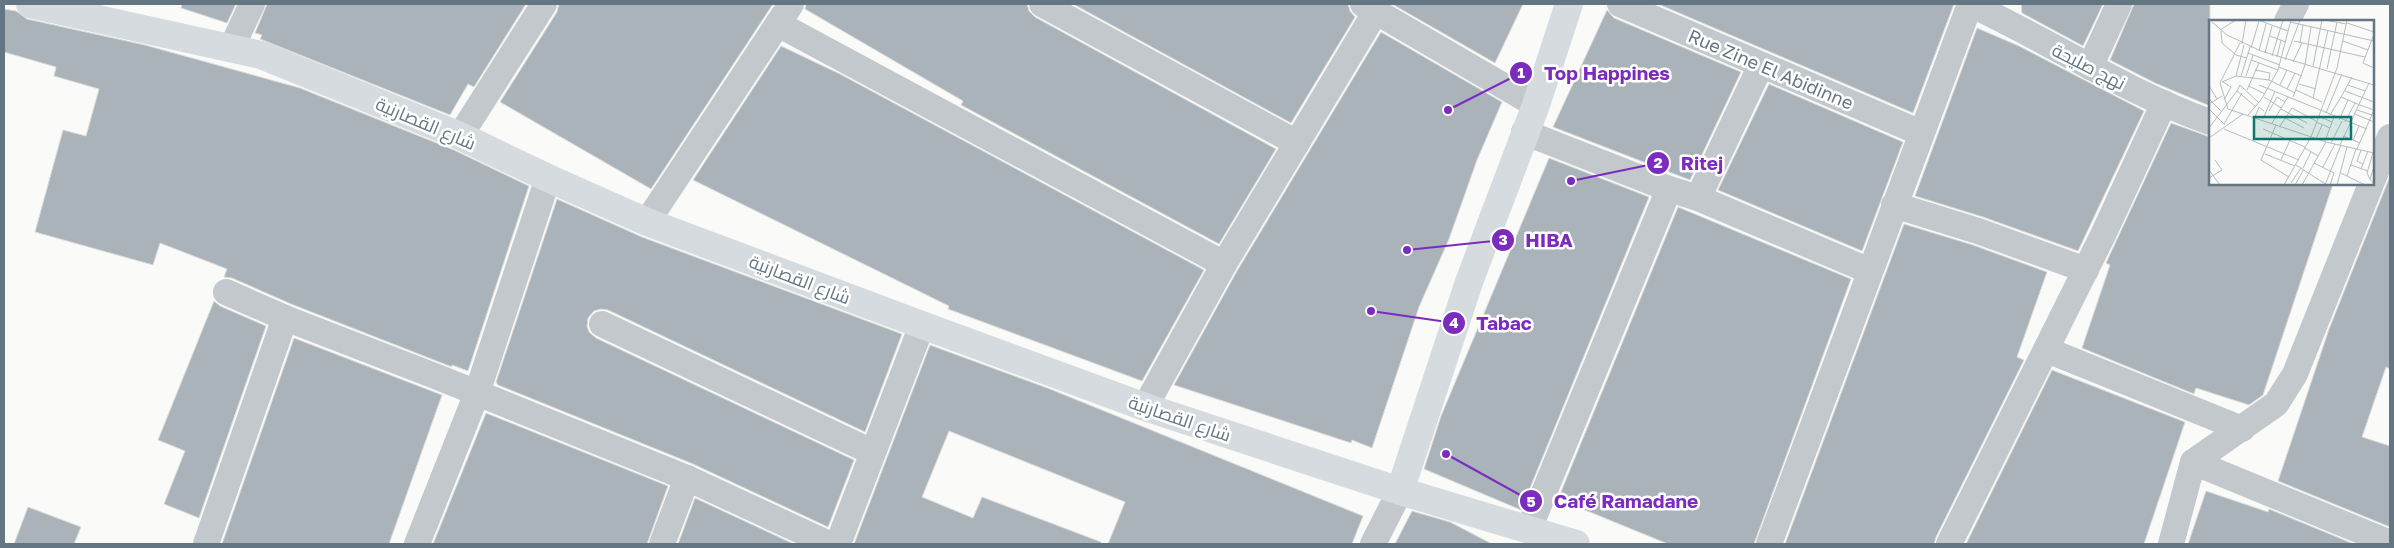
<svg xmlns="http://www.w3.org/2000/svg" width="2394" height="548" font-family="'Golos Text',Cairo,sans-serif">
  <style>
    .building { fill: #aab3b9; stroke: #dcdcda }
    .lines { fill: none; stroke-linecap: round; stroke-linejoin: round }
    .street { stroke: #c3c8cc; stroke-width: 26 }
    .secondary { stroke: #d6dbdf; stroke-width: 28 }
    .labels { text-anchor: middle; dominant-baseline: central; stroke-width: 5; stroke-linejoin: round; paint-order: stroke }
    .street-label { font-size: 18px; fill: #657683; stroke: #fff }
    .inset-road { fill: none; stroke: #b5bdc2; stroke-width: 1 }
    .view { fill: #0f766e; fill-opacity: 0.15; stroke: #0f766e; stroke-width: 2.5 }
    .inset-edge { fill: none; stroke: #657683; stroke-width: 2.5 }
    .leader { fill: none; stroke: #7b2cbf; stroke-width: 2 }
    .callout-dot { fill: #7b2cbf; stroke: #fff; stroke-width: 2 }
    .mark-label { font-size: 15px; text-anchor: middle; font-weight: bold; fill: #fff }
    .callout-label { font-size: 19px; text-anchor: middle; font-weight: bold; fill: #7b2cbf; stroke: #fff; stroke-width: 5; stroke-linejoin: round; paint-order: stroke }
  </style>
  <rect width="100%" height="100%" fill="#fafaf8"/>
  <!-- building -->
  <g class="building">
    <polygon points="182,4 236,4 227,23 181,8"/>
    <polygon points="267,4 526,4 474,87 468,84 450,115 260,39 262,35 255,33"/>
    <polygon points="559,4 773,4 651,189 500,102 557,12"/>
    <polygon points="806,4 1027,4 1029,11 1035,17 1276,149 1219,244 961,105 963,101 805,9"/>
    <polygon points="1073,4 1348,4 1350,11 1355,17 1291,123"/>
    <polygon points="1392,4 1523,4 1495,63"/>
    <polygon points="1658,4 1954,4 1913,113"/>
    <polygon points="2021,4 2103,4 2083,46 2022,13"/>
    <polygon points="2134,4 2210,4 2210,106 2155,83 2110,60"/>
    <polygon points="4,9 16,11 27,19 145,45 300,88 454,150 529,186 468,371 452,365 452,367 291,304 232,278 224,277 227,269 160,243 153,265 35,232 63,130 86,136 99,89 54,76 56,67 4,52"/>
    <polygon points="1607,10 1614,18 1741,72 1690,180 1553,127"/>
    <polygon points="1977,28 2019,46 2144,111 2078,251 1983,217 1915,196"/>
    <polygon points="1381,32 1502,102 1477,160 1449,239 1419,307 1372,448 1352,440 1351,443 1174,385 1237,271"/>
    <polygon points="781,46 840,74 1204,270 1142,381 948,309 949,306 693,180"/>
    <polygon points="1769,84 1903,142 1862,251 1718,190"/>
    <polygon points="2171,123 2210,137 2210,184 2333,184 2263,395 2249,405 2196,388 2194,394 2082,348 2110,265 2106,263"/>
    <polygon points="1549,158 1649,197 1521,510 1424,469 1441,416"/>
    <polygon points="2390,176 2390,369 2386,367 2362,437 2390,446 2390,527 2278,481 2329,329"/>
    <polygon points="557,199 642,237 902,334 865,432 608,310 601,309 594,311 588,318 587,326 589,332 596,338 854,460 828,527 693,464 498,385 496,382"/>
    <polygon points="1678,207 1851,279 1754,544 1668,544 1558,499"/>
    <polygon points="1904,224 1973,245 2047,272 2017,357 2024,360 1936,537 1934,544 1785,544"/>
    <polygon points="214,301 220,306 266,326 199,518 164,504 185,451 158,440"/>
    <polygon points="294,338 442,395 389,544 222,544"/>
    <polygon points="930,345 1050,389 1363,516 1352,544 1108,544 1125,502 949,431 922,497 973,518 982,497 1101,542 1101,544 854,544"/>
    <polygon points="2052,370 2185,422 2144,544 1966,544"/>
    <polygon points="486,413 668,486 647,544 433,544"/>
    <polygon points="2206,491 2268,512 2269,509 2354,544 2188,544"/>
    <polygon points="695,498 794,544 678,544"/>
    <polygon points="28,507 81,527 74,544 14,544"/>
    <polygon points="1412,511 1450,522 1492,544 1395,544"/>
  </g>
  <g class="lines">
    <!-- street -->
    <g class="street">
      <polyline points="1042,4 1297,143"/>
      <polyline points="1363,4 1536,105"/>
      <polyline points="1620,4 1921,133"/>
      <path d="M1970,4C2051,42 2126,92 2210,122"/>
      <polyline points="2287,21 2296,4"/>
      <polyline points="778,24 1224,264"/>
      <polyline points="231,49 252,4"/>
      <polyline points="2090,67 2119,4"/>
      <polyline points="1524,132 1669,189 1698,198 1870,271"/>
      <polyline points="460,136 544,4"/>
      <polyline points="2373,179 2390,137"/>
      <polyline points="1698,198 1761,65"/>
      <polyline points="1894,205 1978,231 2086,270"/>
      <polyline points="647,222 791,4"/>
      <polyline points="226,292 285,318 440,378 687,478 829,544"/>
      <polyline points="602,324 872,452"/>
      <polyline points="2047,350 2242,429"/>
      <polyline points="1145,407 1224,264 1376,11"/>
      <polyline points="2193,462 2390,543"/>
      <polyline points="1529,529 1669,189"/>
      <polyline points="206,544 285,318"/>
      <polyline points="417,544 477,393 548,178"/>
      <polyline points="662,544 687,478"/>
      <polyline points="838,544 922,325"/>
      <polyline points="1373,544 1400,491"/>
      <polyline points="1769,544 1970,4"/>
      <polyline points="1949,544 2103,235 2164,103"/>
      <polyline points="2171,544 2193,462 2276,404 2295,374 2371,184"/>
    </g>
    <!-- secondary -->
    <g class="secondary">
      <polyline points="30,4 261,55 460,136 548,178 647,222 922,325 1145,407 1400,491 1576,544"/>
      <polyline points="1400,491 1469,282 1536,105 1569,4"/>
    </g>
  </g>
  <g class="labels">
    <!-- street labels -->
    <g class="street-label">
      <text transform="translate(2089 66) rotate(27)">نهج صليحة</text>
      <text transform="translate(1771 69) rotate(23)">Rue Zine El Abidinne</text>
      <text transform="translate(426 123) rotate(23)">شارع القصارنية</text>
      <text transform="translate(800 279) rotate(21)">شارع القصارنية</text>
      <text transform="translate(1180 418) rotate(19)">شارع القصارنية</text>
    </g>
  </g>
  <!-- overview -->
  <g transform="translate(2209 20)">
    <rect width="165" height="165" fill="#fafaf8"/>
    <path class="inset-road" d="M49,0L79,11M116,0L137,4M3,2L18,15L52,31L165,65M81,2L165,21M138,3L165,12M11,10L27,0M12,11L13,23L27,35L38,38M165,14L154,43L165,48M61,16L77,22M85,21L156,37M134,21L159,30M31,23L11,63L19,89L117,122L165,133M91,23L94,5M33,24L37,0M42,28L50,1M50,31L57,4M39,33L71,45M56,33L63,6M63,36L74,0M68,37L72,20M42,40L69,50M76,40L91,0M84,42L93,23M104,46L113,0M70,47L93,56M118,49L128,2M46,50L61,53L60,60M27,56L60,60L86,73M32,56L41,27M37,56L44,35M143,57L132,77L151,85M13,62L27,56L35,25M14,62L22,67L15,80M90,64L107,69M50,65L158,109M71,65L78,50M139,65L156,71M0,66L8,79M40,66L56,74M78,69L86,53M38,70L50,43M87,70L113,82M28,71L31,65L50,83M136,71L165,82M55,77L72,88M84,77L96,45L102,7M104,78L119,10M0,79L13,92M0,84L13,76M0,89L16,105M72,89L98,103M148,90L163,95M60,91L68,77L76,82M117,93L133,54M146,94L165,102M39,95L52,80L69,50L82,0M121,95L132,77M109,96L123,102M46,97L50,87L55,91M76,98L95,108M54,99L66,71M130,100L139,80M107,102L121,108M136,102L146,83M63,103L79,77M15,104L33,73M67,105L52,140L80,157M71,106L83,88L107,101M0,108L28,71L47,87M15,109L90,140M54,109L96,127M134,116L151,123M0,118L34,94M107,119L113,105M144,120L150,106M116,121L125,97M122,123L133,101M131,125L160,63M96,128L109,136M148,129L165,90L151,85M152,130L148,141L154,144M56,134L86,146M72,140L81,120M105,143L125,153L121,165M87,145L118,165M142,145L159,151M114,147L126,124M165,147L161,159L165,164M94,148L102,132M152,149L159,131M0,150L11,165M132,153L156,165M138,156L147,129M0,158L13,150L6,140M161,159L158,153L164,133M82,163L92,148M75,165L102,117L128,48L138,0M86,165L95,149M93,165L117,122M116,165L132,125M128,165L138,127"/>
    <path class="view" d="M45,97H142V119H45Z"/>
    <rect width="165" height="165" class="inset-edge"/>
  </g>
  <!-- callouts -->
  <path class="leader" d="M1448 110L1521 73M1571 181L1658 163M1407 250L1503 240M1371 311L1454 323M1446 454L1531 501"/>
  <g class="callout-dot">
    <circle cx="1448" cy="110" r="5"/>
    <circle cx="1571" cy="181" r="5"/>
    <circle cx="1407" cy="250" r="5"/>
    <circle cx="1371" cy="311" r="5"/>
    <circle cx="1446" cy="454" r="5"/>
    <circle cx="1521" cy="73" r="12"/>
    <circle cx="1658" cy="163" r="12"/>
    <circle cx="1503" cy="240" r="12"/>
    <circle cx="1454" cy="323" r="12"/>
    <circle cx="1531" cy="501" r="12"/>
  </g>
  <g class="mark-label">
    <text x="1521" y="78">1</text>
    <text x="1658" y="168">2</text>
    <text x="1503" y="245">3</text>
    <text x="1454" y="328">4</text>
    <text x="1531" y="507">5</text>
  </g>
  <g class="callout-label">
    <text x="1607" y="80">Top Happines</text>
    <text x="1702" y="170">Ritej</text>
    <text x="1549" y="247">HIBA</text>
    <text x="1504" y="330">Tabac</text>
    <text x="1626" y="508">Café Ramadane</text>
  </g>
  <!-- border -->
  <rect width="2394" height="548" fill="none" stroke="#657683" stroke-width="10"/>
</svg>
